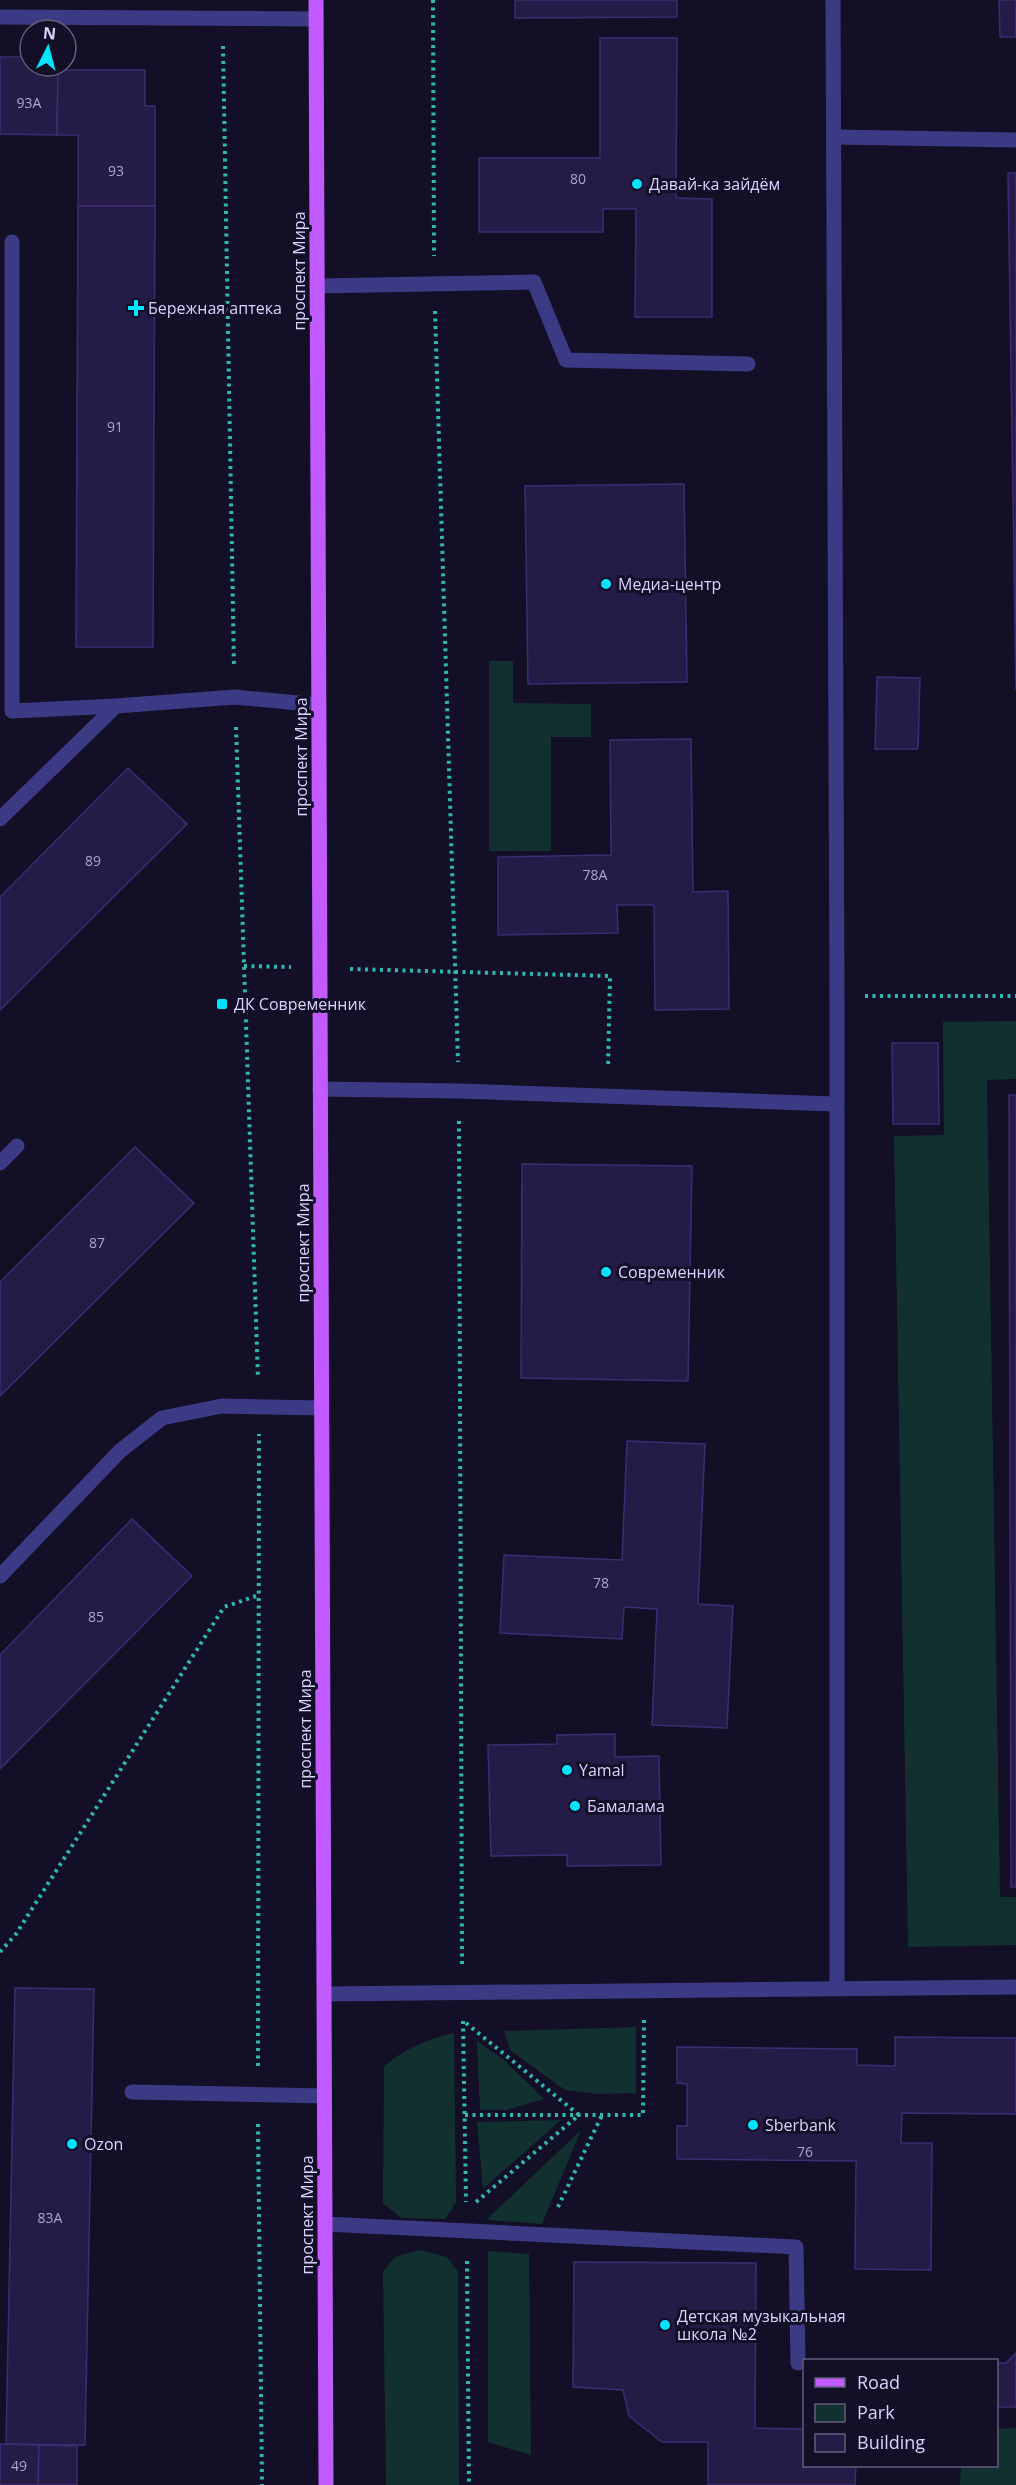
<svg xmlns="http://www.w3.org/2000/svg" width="1016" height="2485" font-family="'Open Sans',sans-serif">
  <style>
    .green { fill: #12302f }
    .building { fill: #241b47; stroke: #3b2d73; stroke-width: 1.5 }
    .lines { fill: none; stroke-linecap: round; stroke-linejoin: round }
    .path { stroke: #2fb8b0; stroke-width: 4; stroke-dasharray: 3 4.5; stroke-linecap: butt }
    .minor { stroke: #3d3a85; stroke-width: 15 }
    .major { stroke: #c25bff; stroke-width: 15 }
    .poi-dot { fill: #00e5ff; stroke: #130f26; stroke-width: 2 }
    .labels { text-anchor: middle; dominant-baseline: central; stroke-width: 6; stroke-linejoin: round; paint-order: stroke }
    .number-label { font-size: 14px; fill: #aca6d1 }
    .poi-label { font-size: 16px; fill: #d9d4ff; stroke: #130f26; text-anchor: start }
    .street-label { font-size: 16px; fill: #d9d4ff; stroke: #130f26 }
  </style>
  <rect width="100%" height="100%" fill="#130f26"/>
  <!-- green -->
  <g class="green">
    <polygon points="489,661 513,661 513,703 591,704 591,737 551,737 551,851 489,851"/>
    <polygon points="1016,1021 1016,1079 987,1080 1000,1897 1016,1897 1016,1945 908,1947 894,1136 944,1135 943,1022"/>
    <polygon points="636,2027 636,2093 598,2094 565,2090 511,2051 504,2031"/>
    <path d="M454,2033L456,2202L445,2219L401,2218L383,2203L384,2066C403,2050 429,2038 454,2033Z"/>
    <polygon points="477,2041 504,2060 544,2099 506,2110 480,2110"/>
    <polygon points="561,2120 483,2189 477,2122"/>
    <polygon points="581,2130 542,2224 486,2220"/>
    <polygon points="419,2250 447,2257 458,2272 459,2485 386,2485 383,2272 395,2257"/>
    <polygon points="488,2251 529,2254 531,2455 488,2442"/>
    <polygon points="1016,2428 1016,2485 960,2485 961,2466 996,2466 997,2429"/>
  </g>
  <!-- building -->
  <g class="building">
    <polygon points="515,0 677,0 677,17 515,18"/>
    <polygon points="999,0 1016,0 1016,37 1000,37"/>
    <polygon points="600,38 677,38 676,198 712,199 712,317 635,317 636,209 603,209 603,232 479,232 479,158 600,158"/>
    <polygon points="0,57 30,57 30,66 58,66 57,135 0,134"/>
    <polygon points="58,70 145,70 145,106 155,106 155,206 78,206 78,135 57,135"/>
    <polygon points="1008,173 1016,173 1016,690"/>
    <polygon points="78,206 155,206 153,647 76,647"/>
    <polygon points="684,484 687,682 528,684 525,486"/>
    <polygon points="877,677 920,678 918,749 875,749"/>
    <polygon points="691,739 693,892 728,891 729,1009 655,1010 654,905 617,905 618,933 498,935 498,857 611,855 610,740"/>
    <polygon points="128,768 187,824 0,1010 0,897"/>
    <polygon points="892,1043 938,1043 939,1124 893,1124"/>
    <polygon points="1009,1095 1016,1095 1016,1887 1011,1887"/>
    <polygon points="135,1147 194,1203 0,1396 0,1282"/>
    <polygon points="522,1164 692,1166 688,1381 521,1378"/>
    <polygon points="627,1441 705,1444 698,1604 733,1606 727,1728 652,1725 657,1609 624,1607 622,1639 500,1633 504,1555 622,1560"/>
    <polygon points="132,1519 192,1576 0,1769 0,1655"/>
    <polygon points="615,1734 615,1757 659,1756 661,1865 567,1866 567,1855 491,1856 488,1745 557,1744 557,1735"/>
    <polygon points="15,1988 94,1989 85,2445 6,2444"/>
    <polygon points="895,2037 1016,2038 1016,2114 902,2113 901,2143 932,2143 931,2270 855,2269 856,2161 677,2159 677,2126 687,2126 687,2084 677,2083 677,2047 857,2049 857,2065 895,2066"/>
    <polygon points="574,2262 756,2263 755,2428 804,2429 804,2466 856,2466 855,2485 708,2485 708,2442 662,2442 629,2416 623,2390 573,2387"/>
    <polygon points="1016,2353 1016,2407 996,2407 996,2363 1006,2363"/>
    <polygon points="0,2444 39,2445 38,2485 0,2485"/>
    <polygon points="39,2445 77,2446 77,2485 38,2485"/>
  </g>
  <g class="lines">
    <!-- path -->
    <g class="path">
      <polyline points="433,0 434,256"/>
      <polyline points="223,46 234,668"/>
      <polyline points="435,311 458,1062"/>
      <polyline points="236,727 258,1379"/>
      <polyline points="244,966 291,967"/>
      <polyline points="350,969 610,976 608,1068"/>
      <polyline points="865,996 1016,996"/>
      <polyline points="459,1121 462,1965"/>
      <polyline points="0,1952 16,1934 224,1607 259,1595"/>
      <polyline points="463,2021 466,2202"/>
      <polyline points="466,2023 579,2115 476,2202"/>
      <polyline points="258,2066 259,1434"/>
      <polyline points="465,2115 643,2115 644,2019"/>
      <polyline points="258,2124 262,2485"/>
      <polyline points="558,2207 602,2115"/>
      <polyline points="467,2261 469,2485"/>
    </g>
    <!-- minor -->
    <g class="minor">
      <polyline points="833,0 837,997 837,1988"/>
      <polyline points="0,17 316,19"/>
      <polyline points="834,137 1016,140"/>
      <polyline points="12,242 12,711 116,706"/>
      <polyline points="317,286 534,282 566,360 748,364"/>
      <polyline points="0,819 116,706 235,697 319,705"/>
      <polyline points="320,1089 459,1091 835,1104"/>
      <polyline points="0,1163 17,1146"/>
      <polyline points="0,1576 120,1451 162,1418 222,1406 322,1408"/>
      <polyline points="324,1994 1016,1987"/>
      <polyline points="132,2092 324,2096"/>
      <polyline points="325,2224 796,2247 798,2363"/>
    </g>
    <!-- major -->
    <polyline class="major" points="316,0 326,2485"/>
  </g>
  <!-- markers -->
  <g class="poi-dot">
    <circle cx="637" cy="184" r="6"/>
    <path d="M133 299h6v6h6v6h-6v6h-6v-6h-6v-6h6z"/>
    <circle cx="606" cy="584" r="6"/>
    <rect x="216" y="998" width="12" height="12" rx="3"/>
    <circle cx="606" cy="1272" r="6"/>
    <circle cx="567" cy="1770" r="6"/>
    <circle cx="575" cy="1806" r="6"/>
    <circle cx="753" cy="2125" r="6"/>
    <circle cx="72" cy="2144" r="6"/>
    <circle cx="665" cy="2325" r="6"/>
  </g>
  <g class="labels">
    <!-- number labels -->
    <g class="number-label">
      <text x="29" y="102">93А</text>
      <text x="116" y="170">93</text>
      <text x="578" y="178">80</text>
      <text x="115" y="426">91</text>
      <text x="93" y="860">89</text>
      <text x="595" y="874">78А</text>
      <text x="97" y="1242">87</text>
      <text x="601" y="1582">78</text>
      <text x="96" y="1616">85</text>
      <text x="805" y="2151">76</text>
      <text x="50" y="2217">83А</text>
      <text x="19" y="2465">49</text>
    </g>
    <!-- poi labels -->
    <g class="poi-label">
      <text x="649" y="184">Давай-ка зайдём</text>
      <text x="148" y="308">Бережная аптека</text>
      <text x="618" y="584">Медиа-центр</text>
      <text x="234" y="1004">ДК Современник</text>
      <text x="618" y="1272">Современник</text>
      <text x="579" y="1770">Yamal</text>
      <text x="587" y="1806">Бамалама</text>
      <text x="765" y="2125">Sberbank</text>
      <text x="84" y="2144">Ozon</text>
      <text x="677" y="2316">Детская музыкальная<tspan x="677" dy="18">школа №2</tspan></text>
    </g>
    <!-- street labels -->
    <g class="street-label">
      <text transform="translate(299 271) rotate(-90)">проспект Мира</text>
      <text transform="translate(301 757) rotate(-90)">проспект Мира</text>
      <text transform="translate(303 1243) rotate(-90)">проспект Мира</text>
      <text transform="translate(305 1729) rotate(-90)">проспект Мира</text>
      <text transform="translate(307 2215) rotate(-90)">проспект Мира</text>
    </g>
  </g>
  <!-- legend -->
  <rect x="803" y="2359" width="195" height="108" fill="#130f26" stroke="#625e7d" stroke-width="1.5"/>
  <rect x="815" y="2378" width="30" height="9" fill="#c25bff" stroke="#625e7d" stroke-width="1.5"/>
  <text x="857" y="2389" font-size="18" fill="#d9d4ff">Road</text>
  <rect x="815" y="2404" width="30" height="18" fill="#12302f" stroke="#625e7d" stroke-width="1.5"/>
  <text x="857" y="2419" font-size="18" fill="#d9d4ff">Park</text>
  <rect x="815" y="2434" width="30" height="18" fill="#241b47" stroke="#625e7d" stroke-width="1.5"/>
  <text x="857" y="2449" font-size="18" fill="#d9d4ff">Building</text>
  <!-- north arrow -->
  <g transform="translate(48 48) rotate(6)"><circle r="28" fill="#130f26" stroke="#625e7d" stroke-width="1.5"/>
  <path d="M0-4.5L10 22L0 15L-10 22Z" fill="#00e5ff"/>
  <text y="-9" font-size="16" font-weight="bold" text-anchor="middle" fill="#d9d4ff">N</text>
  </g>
</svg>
